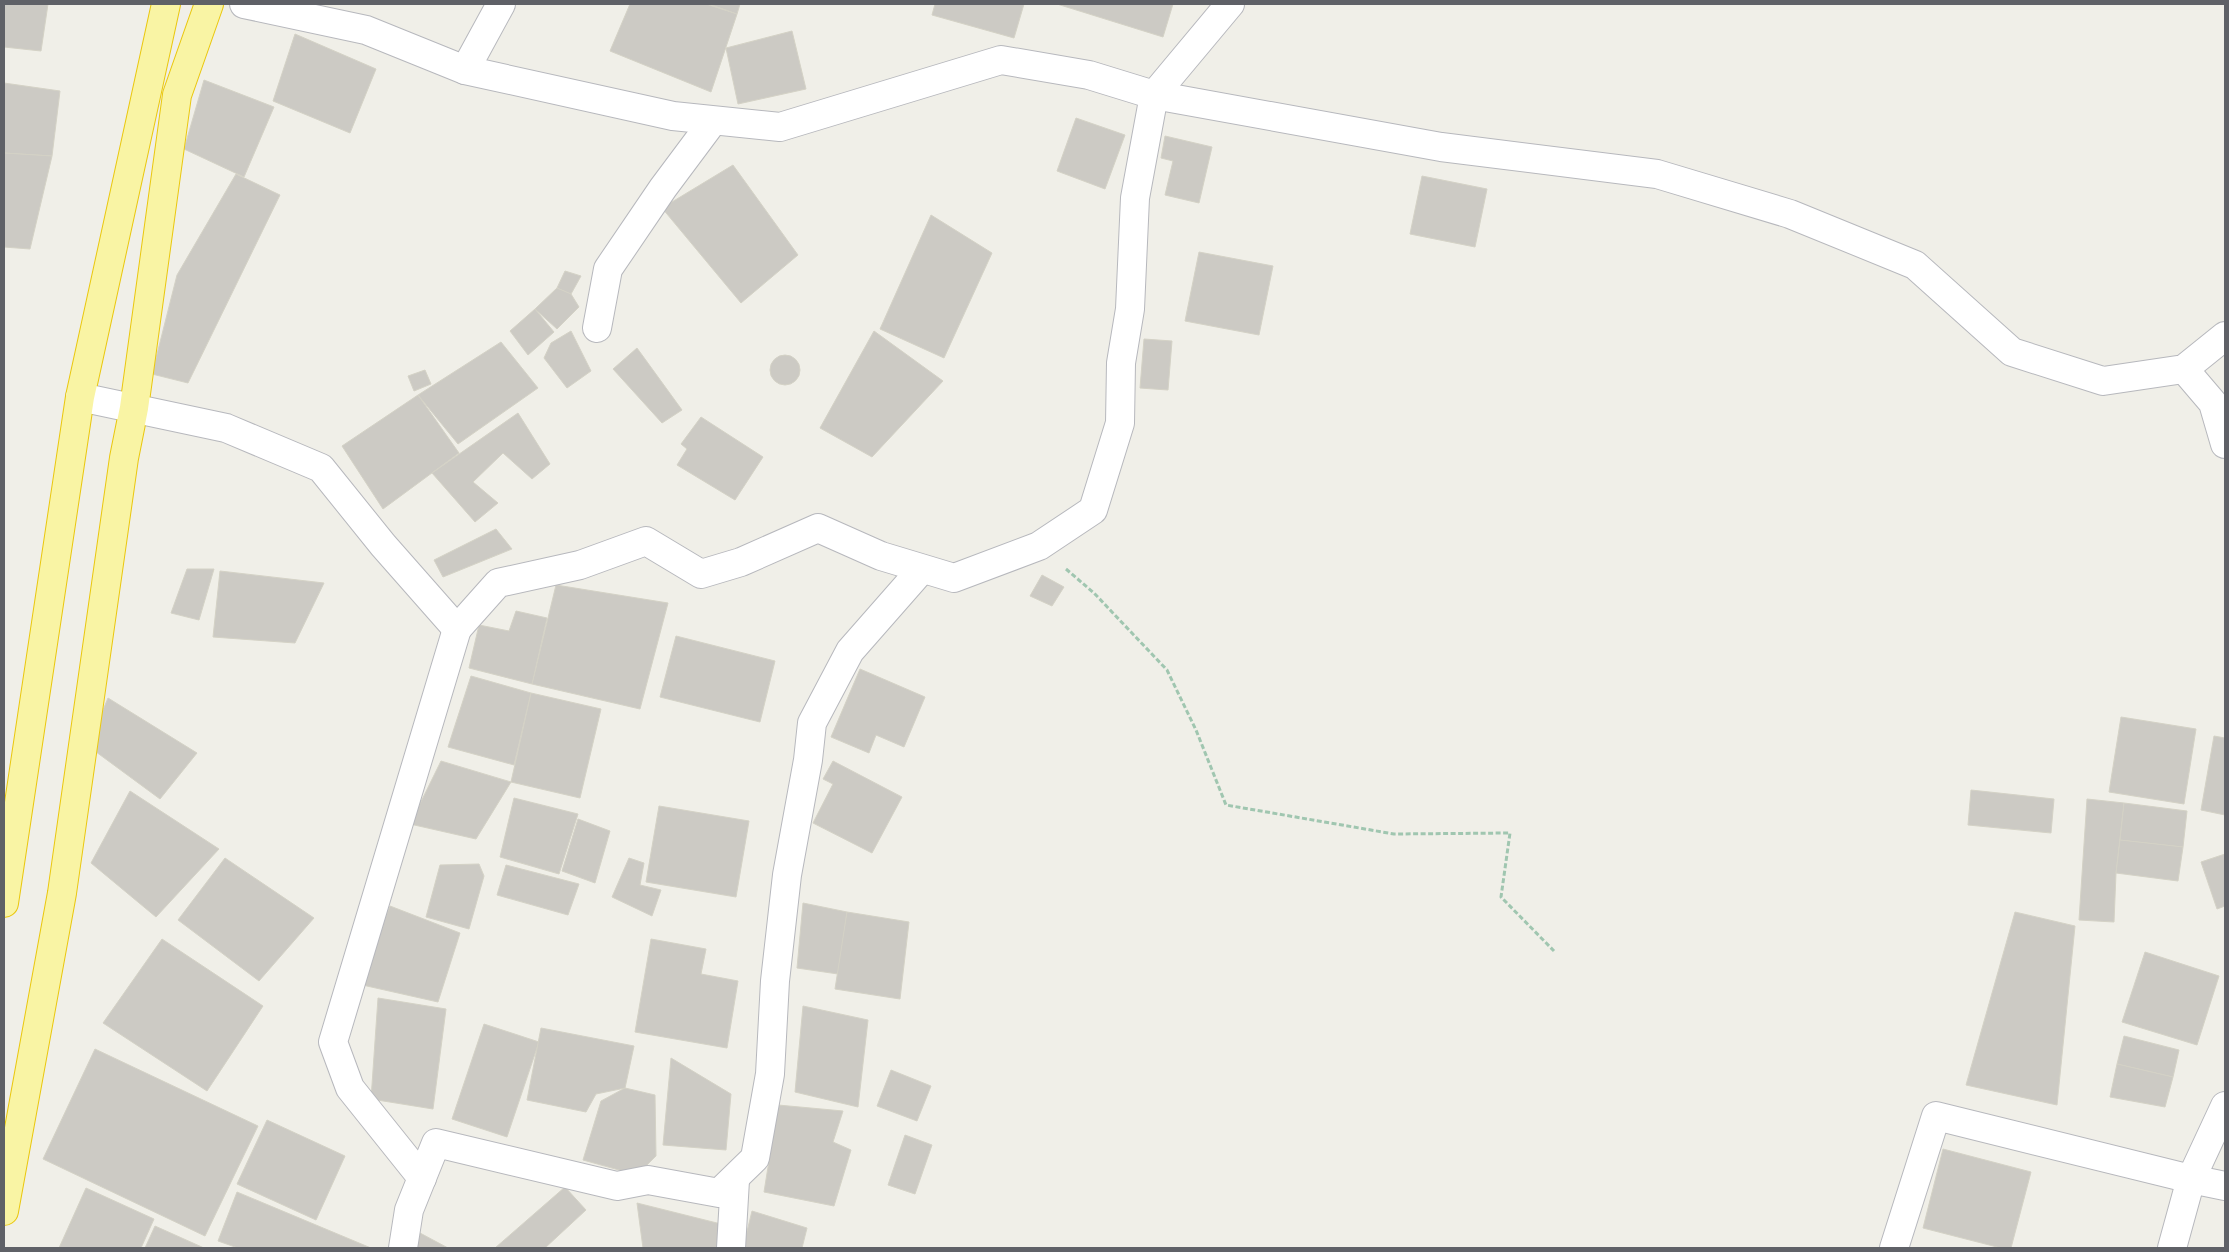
<svg xmlns="http://www.w3.org/2000/svg" width="2229" height="1252" font-family="'Fira Sans Condensed',sans-serif">
  <style>
    .building { fill: #cccac4; stroke: #d4d2c6 }
    .lines { fill: none; stroke-linecap: round; stroke-linejoin: round }
    .minor-casing { stroke: #b7b8bd; stroke-width: 30 }
    .trunk-casing { stroke: #eac70d; stroke-width: 30 }
    .path { stroke: #a0c6b0; stroke-width: 3; stroke-dasharray: 5 2.5; stroke-linecap: butt }
    .minor { stroke: #fff; stroke-width: 28 }
    .trunk { stroke: #f9f4a4; stroke-width: 28 }
  </style>
  <rect width="100%" height="100%" fill="#f0efe8"/>
  <!-- building -->
  <g class="building">
    <polygon points="4,4 48,4 41,51 4,47"/>
    <polygon points="630,4 706,4 737,14 711,92 610,51"/>
    <polygon points="709,4 740,4 737,14"/>
    <polygon points="935,4 1024,4 1014,38 932,15"/>
    <polygon points="1057,4 1173,4 1163,37"/>
    <polygon points="792,31 806,89 738,104 726,48"/>
    <polygon points="295,34 376,69 350,133 273,101"/>
    <polygon points="204,80 274,107 244,177 184,149"/>
    <polygon points="4,83 60,91 52,156 4,153"/>
    <polygon points="1076,118 1125,135 1105,189 1057,171"/>
    <polygon points="1165,136 1212,147 1199,203 1165,195 1173,161 1161,158"/>
    <polygon points="4,153 52,156 30,249 4,247"/>
    <polygon points="733,165 798,255 741,303 662,208"/>
    <polygon points="236,174 280,195 188,383 152,374 177,275"/>
    <polygon points="1422,176 1487,189 1475,247 1410,234"/>
    <polygon points="931,215 992,253 944,358 880,329"/>
    <polygon points="1199,252 1273,266 1259,335 1185,321"/>
    <polygon points="565,271 581,276 571,294 557,288"/>
    <polygon points="557,288 571,294 579,307 557,329 535,309"/>
    <polygon points="535,309 554,332 528,355 510,331"/>
    <polygon points="571,331 591,371 567,388 544,358 551,343"/>
    <polygon points="874,331 943,381 872,457 820,428"/>
    <polygon points="1144,339 1172,341 1168,390 1140,388"/>
    <polygon points="501,342 538,388 458,444 418,395"/>
    <polygon points="637,348 682,410 662,423 613,369"/>
    <circle cx="785" cy="370" r="15"/>
    <polygon points="425,370 431,384 414,391 408,376"/>
    <polygon points="418,395 459,453 383,509 342,446"/>
    <polygon points="518,413 550,464 532,479 503,453 473,482 498,503 475,522 432,473"/>
    <polygon points="701,417 763,457 735,500 677,465 687,449 681,444"/>
    <polygon points="496,529 512,549 443,577 434,560"/>
    <polygon points="187,569 214,569 199,620 171,613"/>
    <polygon points="220,571 324,583 295,643 213,637"/>
    <polygon points="1042,575 1064,587 1052,606 1030,596"/>
    <polygon points="556,585 668,603 640,709 532,684"/>
    <polygon points="516,611 547,618 532,684 469,668 479,625 509,631"/>
    <polygon points="676,636 775,661 760,722 660,697"/>
    <polygon points="860,669 925,697 904,747 876,735 869,753 831,737"/>
    <polygon points="471,676 531,693 514,765 448,747"/>
    <polygon points="531,693 601,709 580,798 511,782"/>
    <polygon points="108,698 197,753 160,799 88,746"/>
    <polygon points="2121,717 2196,729 2184,804 2109,792"/>
    <polygon points="2214,736 2225,738 2225,815 2201,810"/>
    <polygon points="441,761 511,782 476,839 410,824"/>
    <polygon points="833,761 902,797 872,853 813,823 833,784 823,779"/>
    <polygon points="1971,790 2054,799 2051,833 1968,825"/>
    <polygon points="130,791 219,849 156,917 91,863"/>
    <polygon points="514,798 578,814 559,874 500,857"/>
    <polygon points="2087,799 2124,803 2116,873 2114,922 2079,920"/>
    <polygon points="2124,803 2187,811 2183,847 2120,840"/>
    <polygon points="659,806 749,821 736,897 646,882"/>
    <polygon points="578,819 610,831 595,883 562,871"/>
    <polygon points="2120,840 2183,847 2178,881 2116,873"/>
    <polygon points="2225,854 2225,906 2217,909 2201,862"/>
    <polygon points="225,858 314,918 259,981 178,920"/>
    <polygon points="629,858 644,863 640,885 661,890 652,916 612,897"/>
    <polygon points="479,864 484,876 469,929 426,917 440,865"/>
    <polygon points="506,865 579,884 568,915 497,895"/>
    <polygon points="803,903 847,912 838,974 797,968"/>
    <polygon points="390,906 460,933 438,1002 358,984"/>
    <polygon points="847,912 909,922 900,999 835,989"/>
    <polygon points="2015,912 2075,926 2057,1105 1966,1085"/>
    <polygon points="162,939 263,1006 207,1091 103,1023"/>
    <polygon points="651,939 706,949 701,974 738,981 727,1048 635,1032"/>
    <polygon points="2145,952 2219,976 2197,1045 2122,1022"/>
    <polygon points="378,998 446,1009 433,1109 371,1099"/>
    <polygon points="803,1006 868,1020 858,1107 795,1092"/>
    <polygon points="484,1024 539,1042 507,1137 452,1119"/>
    <polygon points="541,1028 634,1046 625,1088 596,1094 586,1112 527,1100"/>
    <polygon points="2124,1036 2179,1050 2173,1077 2117,1064"/>
    <polygon points="95,1049 258,1126 205,1236 43,1159"/>
    <polygon points="671,1058 731,1094 726,1150 663,1145"/>
    <polygon points="2117,1064 2173,1077 2165,1107 2110,1097"/>
    <polygon points="891,1070 931,1086 917,1121 877,1106"/>
    <polygon points="625,1088 655,1095 656,1156 637,1175 583,1160 601,1101"/>
    <polygon points="778,1105 843,1111 833,1142 851,1150 834,1206 764,1192"/>
    <polygon points="267,1120 345,1156 316,1220 237,1184"/>
    <polygon points="905,1135 932,1145 915,1194 888,1185"/>
    <polygon points="1943,1149 2031,1172 2011,1248 2001,1248 1923,1228"/>
    <polygon points="565,1187 586,1210 545,1248 495,1248"/>
    <polygon points="86,1188 154,1219 141,1248 59,1248"/>
    <polygon points="237,1192 371,1248 238,1248 218,1241"/>
    <polygon points="637,1203 725,1225 716,1248 643,1248"/>
    <polygon points="752,1211 807,1228 802,1248 743,1248"/>
    <polygon points="155,1226 204,1248 145,1248"/>
    <polygon points="420,1233 448,1248 416,1248"/>
  </g>
  <g class="lines">
    <defs>
      <g id="minor">
        <polyline points="244,4 366,30 465,70 673,116 780,127 1001,60 1089,75 1154,95 1441,147 1657,174 1790,214 1915,265 2012,352 2103,381 2184,369 2225,336"/>
        <polyline points="465,70 501,4"/>
        <polyline points="597,328 608,269 663,188 713,121"/>
        <polyline points="2184,369 2213,403 2225,444"/>
        <polyline points="80,397 226,428 321,468 383,545 457,629 498,583 580,565 646,541 701,574 741,562 818,528 881,556 954,578 1039,546 1093,510 1120,423 1121,363 1130,309 1135,198 1154,95 1230,4"/>
        <polyline points="422,1178 350,1088 333,1042 457,629"/>
        <polyline points="403,1248 409,1210 436,1143 617,1186 648,1180 719,1193 755,1158 770,1074 775,981 787,875 808,760 812,723 850,651 922,569"/>
        <polyline points="731,1248 735,1180"/>
        <polyline points="1894,1248 1936,1116 2191,1179 2225,1186"/>
        <polyline points="2172,1248 2191,1179 2225,1106"/>
      </g>
      <g id="trunk">
        <polyline points="4,903 80,397 166,4"/>
        <polyline points="4,1211 62,893 124,458 134,408 177,95 209,4"/>
      </g>
    </defs>
    <!-- minor casing -->
    <use href="#minor" class="minor-casing"/>
    <!-- trunk casing -->
    <use href="#trunk" class="trunk-casing"/>
    <!-- path -->
    <polyline class="path" points="1066,569 1094,593 1167,670 1196,730 1226,805 1394,834 1510,833 1501,897 1554,951"/>
    <!-- minor -->
    <use href="#minor" class="minor"/>
    <!-- trunk -->
    <use href="#trunk" class="trunk"/>
  </g>
  <!-- border -->
  <rect width="2229" height="1252" fill="none" stroke="#5f6167" stroke-width="10"/>
</svg>
